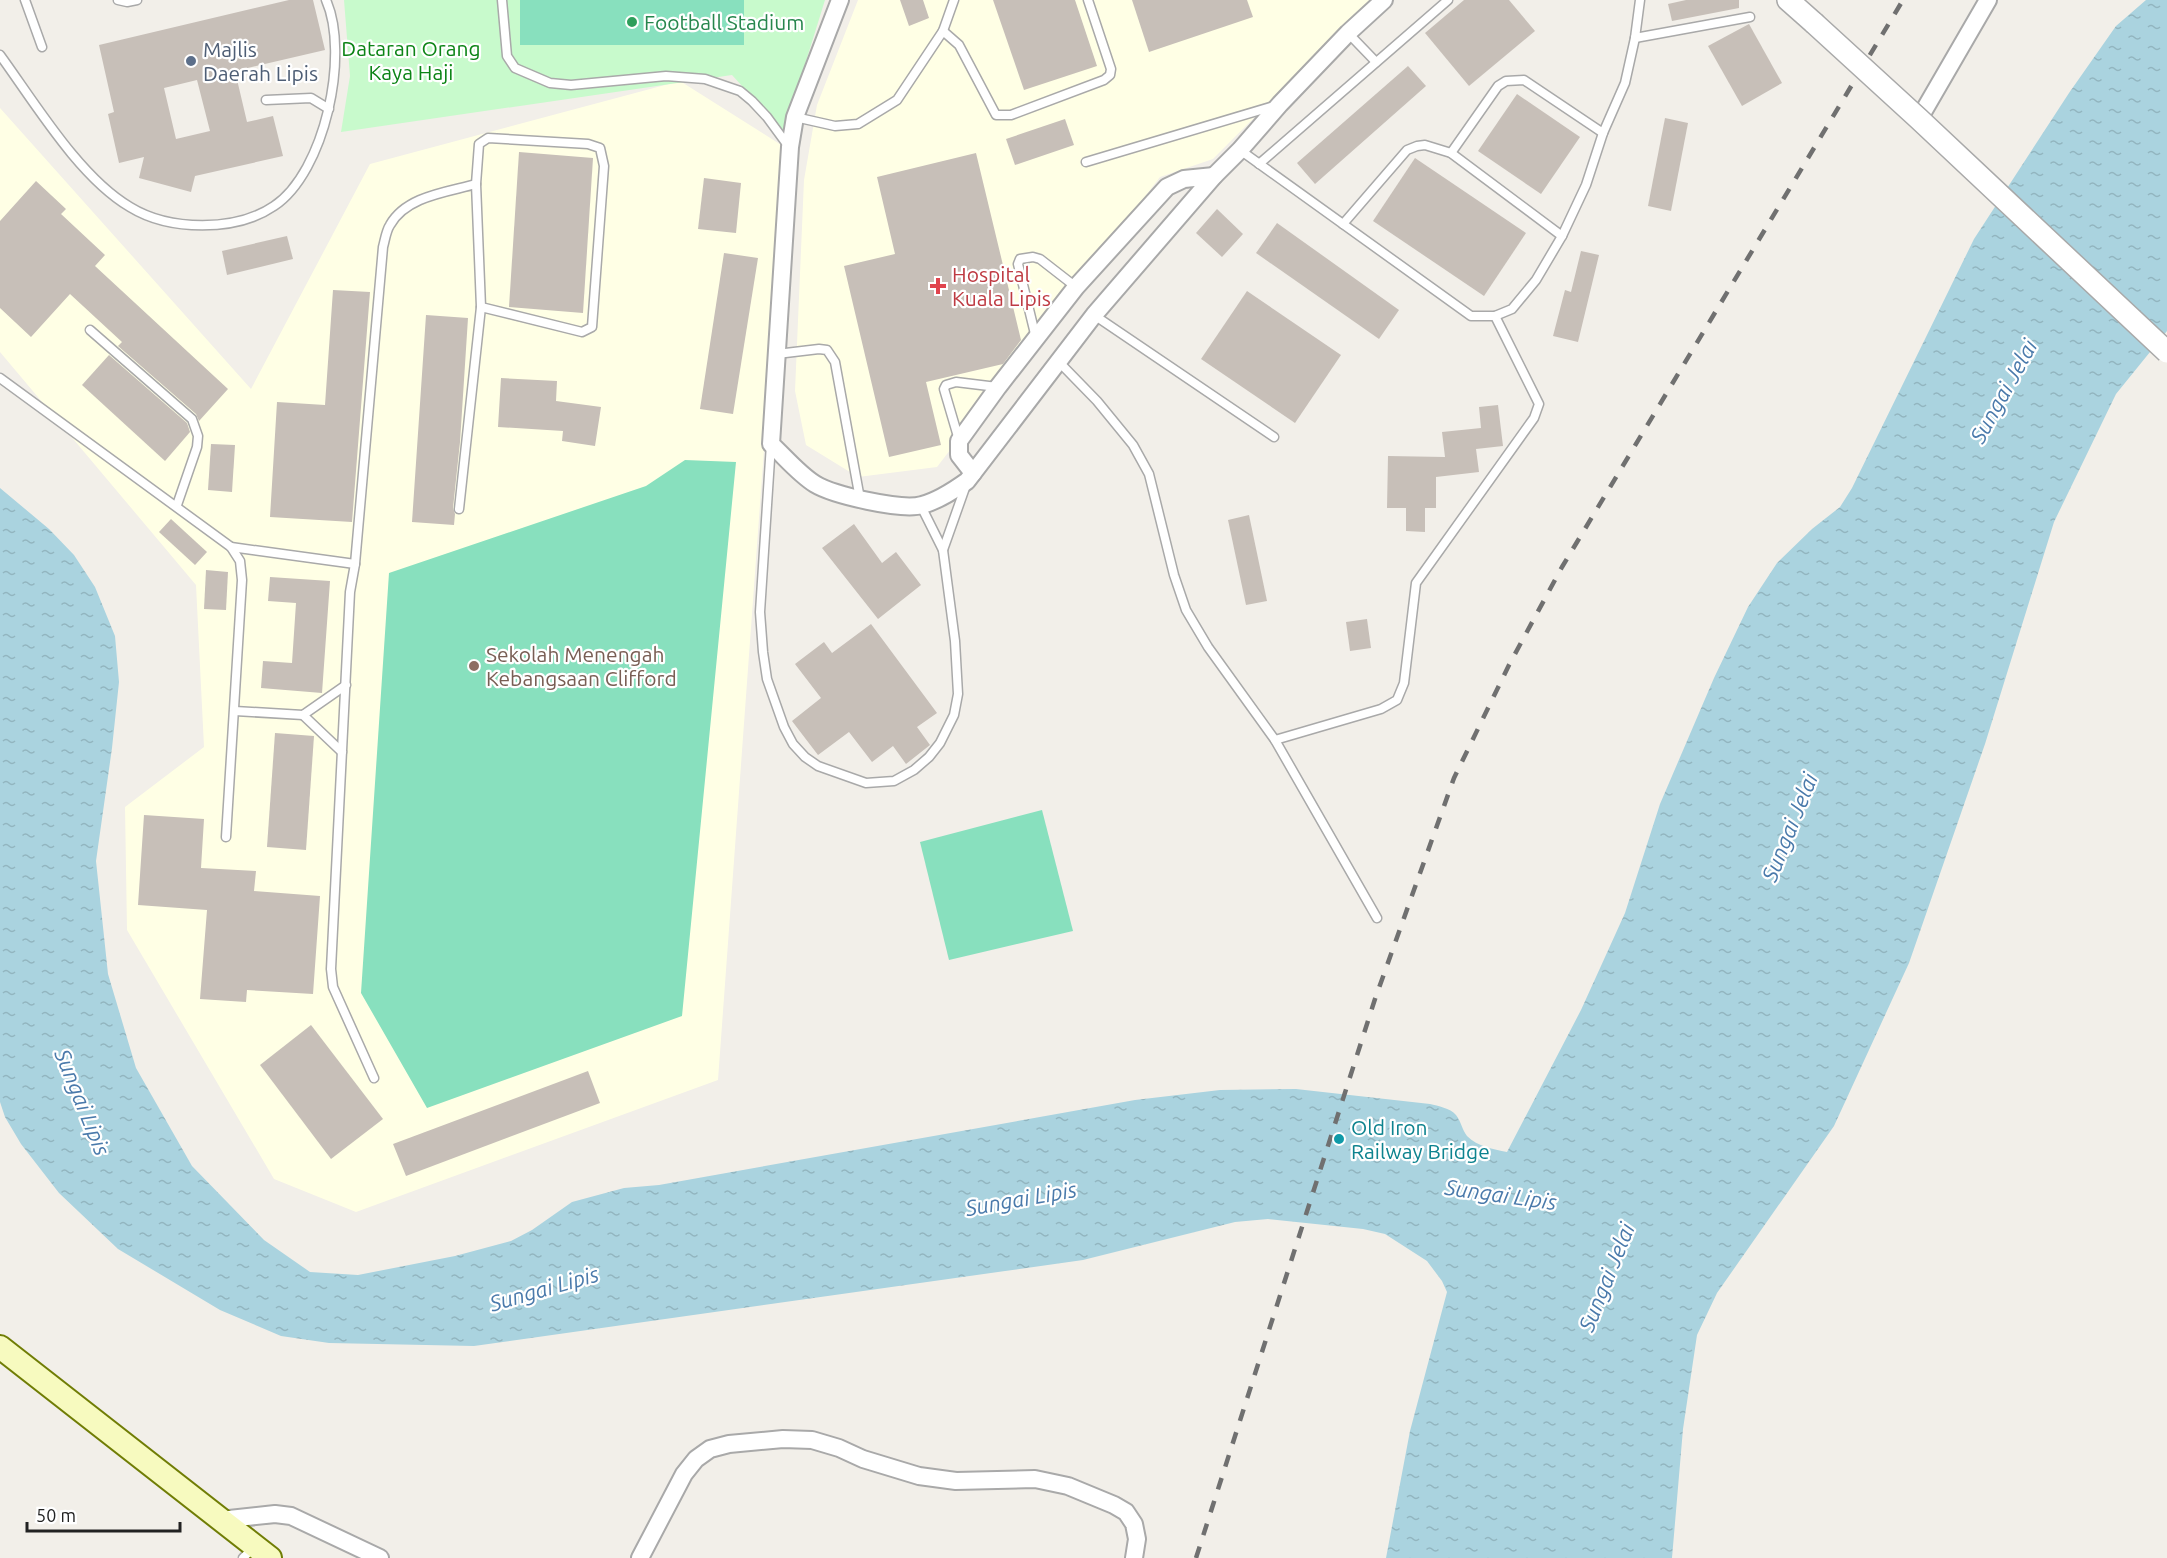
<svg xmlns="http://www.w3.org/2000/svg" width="2167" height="1558" font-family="Ubuntu,sans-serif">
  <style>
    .education { fill: #ffffe5 }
    .park { fill: #c8facc }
    .pitch { fill: #88e0be }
    .water { fill: url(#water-ripples) }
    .building { fill: #c7bfb8; fill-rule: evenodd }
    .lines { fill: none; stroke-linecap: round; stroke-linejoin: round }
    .service-casing { stroke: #a9a9a9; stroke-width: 11 }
    .minor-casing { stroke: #a9a9a9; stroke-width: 20 }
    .tertiary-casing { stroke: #a9a9a9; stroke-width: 24 }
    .secondary-casing { stroke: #707d05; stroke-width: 26 }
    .service { stroke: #fff; stroke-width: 8 }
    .minor { stroke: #fff; stroke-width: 16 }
    .tertiary { stroke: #fff; stroke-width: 21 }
    .secondary { stroke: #f7fabf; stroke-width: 22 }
    .rail { stroke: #707070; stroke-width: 4.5; stroke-dasharray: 12 12; stroke-linecap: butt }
    .tertiary-bridge-casing { stroke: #a9a9a9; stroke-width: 24; stroke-linecap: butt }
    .tertiary-bridge { stroke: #fff; stroke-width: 21 }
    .leisure-dot { fill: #2e9e5b; stroke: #fff; stroke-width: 2 }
    .service-dot { fill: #5c6f8a; stroke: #fff; stroke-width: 2 }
    .health-dot { fill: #e0444e; stroke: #fff; stroke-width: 2 }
    .education-dot { fill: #8d6e63; stroke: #fff; stroke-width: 2 }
    .culture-dot { fill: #0f9aa8; stroke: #fff; stroke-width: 2 }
    .labels { text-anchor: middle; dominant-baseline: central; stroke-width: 4.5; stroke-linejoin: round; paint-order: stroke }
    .leisure-label { font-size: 21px; fill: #27864d; stroke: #fff; text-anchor: start }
    .park-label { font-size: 21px; fill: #0c8416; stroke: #fff }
    .service-label { font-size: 21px; fill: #4e5e75; stroke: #fff; text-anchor: start }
    .health-label { font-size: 21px; fill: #be3a42; stroke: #fff; text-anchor: start }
    .education-label { font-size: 21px; fill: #785e54; stroke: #fff; text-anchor: start }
    .culture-label { font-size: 21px; fill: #0d838f; stroke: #fff; text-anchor: start }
    .water-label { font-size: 22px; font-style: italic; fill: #4a7aab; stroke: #fff }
  </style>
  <defs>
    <pattern id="water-ripples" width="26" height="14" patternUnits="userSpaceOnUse" patternTransform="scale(1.5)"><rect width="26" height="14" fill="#aad3df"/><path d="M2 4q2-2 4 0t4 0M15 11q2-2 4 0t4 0" fill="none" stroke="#92b5bf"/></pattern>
  </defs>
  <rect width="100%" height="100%" fill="#f2efe9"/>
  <!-- education -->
  <g class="education">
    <polygon points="858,0 1371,0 1213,159 1160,177 937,467 858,477 806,445 795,391 804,180 817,105"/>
    <polygon points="680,81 786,148 718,1080 356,1212 274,1179 127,930 125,807 204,747 196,585 0,352 0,108 251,389 370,164"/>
  </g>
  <!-- park -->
  <polygon class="park" points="344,0 825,0 784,132 732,75 341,132 350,76"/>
  <!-- pitch -->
  <g class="pitch">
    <rect x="520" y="0" width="224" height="45"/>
    <polygon points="685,460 736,462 682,1016 427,1108 361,993 389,573 646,486"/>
    <polygon points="1042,810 1073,931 949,960 920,842"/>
  </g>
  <!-- water -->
  <path class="water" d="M2146,0H2167V331L2116,394L2054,522L1985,744L1909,963L1834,1126L1717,1293L1697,1335L1683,1429L1672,1558H1386L1410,1431L1447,1292L1442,1281L1427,1261L1385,1234L1363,1229L1268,1219L1235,1222L1083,1260L474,1346L329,1343L281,1336L220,1310L118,1249L59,1193L21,1144L5,1117L0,1102V488L49,529L74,555L95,587L115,636L119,682L112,748L96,861L108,974L136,1068L192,1166L264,1240L310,1272L358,1275L455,1256L511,1241L532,1230L572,1202L624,1188L659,1185L1135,1100L1220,1090L1296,1089L1430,1104C1438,1106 1450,1108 1456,1115C1461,1121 1462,1130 1467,1136C1478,1147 1493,1149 1507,1152L1581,1010L1625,913L1660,804L1714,678L1748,607L1777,563L1812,529L1840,507L1852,488L1974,239L2069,93L2116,26Z"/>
  <!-- building -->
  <g class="building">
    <path d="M289,0H313L325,50L235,71L247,122L273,116L283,156L195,176L191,192L139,178L144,157L119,163L108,114L114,112L99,45ZM197,80L210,131L176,139L164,88Z"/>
    <polygon points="900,0 923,0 929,18 909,26"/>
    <polygon points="993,0 1075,0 1097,66 1024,90"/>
    <polygon points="1132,0 1247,0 1253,17 1149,52"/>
    <polygon points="1464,0 1509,0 1535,31 1469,86 1425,33"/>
    <polygon points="1686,0 1739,0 1739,8 1672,21 1668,4"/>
    <polygon points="1749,24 1782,83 1742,106 1708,46"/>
    <polygon points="1408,66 1426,86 1315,184 1297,163"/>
    <polygon points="1517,94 1580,137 1541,194 1478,151"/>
    <polygon points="1665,118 1688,123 1671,211 1648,206"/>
    <polygon points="1065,119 1074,145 1015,165 1006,139"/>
    <polygon points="519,152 593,158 583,313 509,307"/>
    <polygon points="976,153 1021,340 1003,364 926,382 941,445 889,457 844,266 895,254 877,177"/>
    <polygon points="1415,158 1526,233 1484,296 1373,221"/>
    <polygon points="704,178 741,183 736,233 698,229"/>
    <polygon points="36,181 66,209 61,214 105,255 95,266 228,389 199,421 196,414 118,346 122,342 70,294 31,337 0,308 0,221"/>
    <polygon points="1217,209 1243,234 1222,257 1196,233"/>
    <polygon points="1277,223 1399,310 1379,339 1256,253"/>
    <polygon points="287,236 293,259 227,275 222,251"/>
    <polygon points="1581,251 1599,255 1578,342 1553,336 1565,290 1571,292"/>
    <polygon points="724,253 758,258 733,414 700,409"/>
    <polygon points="333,290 370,292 352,522 270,517 277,402 325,405"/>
    <polygon points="1247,291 1341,355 1295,423 1201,359"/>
    <polygon points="426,315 468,318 460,442 453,508 455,514 454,525 412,522"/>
    <polygon points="109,355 187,423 190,432 165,461 82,385"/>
    <polygon points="501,378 557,381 556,401 601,407 595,446 562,441 563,431 498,427"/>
    <polygon points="1498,405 1503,446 1476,449 1479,472 1436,477 1436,508 1425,508 1425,532 1406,531 1406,508 1387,508 1388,456 1445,457 1442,432 1481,428 1479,407"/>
    <polygon points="211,444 235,445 232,492 208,490"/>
    <polygon points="1249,515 1267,601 1246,605 1228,520"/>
    <polygon points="171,519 207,552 195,565 159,532"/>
    <polygon points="854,524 882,563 896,552 921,585 878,619 822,548"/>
    <polygon points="206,570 228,572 226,610 204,609"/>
    <polygon points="270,577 330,581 322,693 261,688 263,661 292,663 296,603 268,601"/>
    <polygon points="1367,619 1371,648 1350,651 1346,622"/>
    <polygon points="871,624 937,713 917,727 930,745 906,764 893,746 872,762 849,732 818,755 792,721 821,698 795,664 824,642 832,653"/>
    <polygon points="275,733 314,736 306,850 267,847"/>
    <polygon points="144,815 204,819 201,868 256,871 254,891 320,896 313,994 247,990 246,1002 200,999 207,910 138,905"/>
    <polygon points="311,1025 383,1119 331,1159 260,1065"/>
    <polygon points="588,1071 600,1103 406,1176 393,1144"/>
  </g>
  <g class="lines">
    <defs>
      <g id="service">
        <polyline points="25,0 42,47"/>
        <polyline points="118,0 127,2 137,0"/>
        <polyline points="502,0 507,56 515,68 550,83 571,85 666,76 705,79 740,91 752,101 767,117 789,147"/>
        <polyline points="943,31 954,0"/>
        <polyline points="1348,33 1376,62"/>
        <polyline points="1635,38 1750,17"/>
        <path d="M0,55C35,103 79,177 130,207C169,231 236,232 274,206C325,172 350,54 326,0"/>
        <polyline points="266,100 311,98 329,109"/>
        <polyline points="795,117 835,126 858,124 897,100 943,31 959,45 996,115 1011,115 1104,80 1110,75 1111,69 1088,0"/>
        <polygon points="488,138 588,144 600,148 604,166 592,327 582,332 481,307 476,184 479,144"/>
        <polyline points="1240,150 1471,316 1495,316 1512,309 1536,280 1562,236 1586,185 1603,133 1625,83 1635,38 1640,0"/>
        <polyline points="1451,153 1498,86 1506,81 1524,80 1603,133"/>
        <polyline points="1086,162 1274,106"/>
        <polyline points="1259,164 1448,0"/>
        <polyline points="1343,224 1407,150 1417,146 1425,145 1451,153 1562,236"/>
        <polyline points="1094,315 1274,437"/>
        <polyline points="90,330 192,419 198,436 197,447 177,505"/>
        <polyline points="1036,338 1018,264 1020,259 1033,257 1040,259 1076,287"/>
        <polyline points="777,354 819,349 827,350 835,362 860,499"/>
        <polyline points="1058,361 1097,401 1133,445 1149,474 1174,575 1186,610 1208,647 1275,740 1377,918"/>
        <polyline points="0,378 231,547 240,561 242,580 226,837"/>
        <polyline points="959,440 944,389 946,385 956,382 997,387"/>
        <polyline points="771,444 760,612 763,652 767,679 784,727 793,744 805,757 818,766 866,783 894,781 914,770 929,757 940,743 954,715 958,694 955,641 943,550 921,506"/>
        <polyline points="459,509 481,307"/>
        <polyline points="231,547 355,564 350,592 331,969 333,987 374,1078"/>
        <polyline points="943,550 966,485"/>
        <path d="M355,564L383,247C385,240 386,231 390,225C406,196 448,192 476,184"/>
        <polyline points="235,711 303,715 346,685"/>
        <polyline points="303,715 342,752"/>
        <polyline points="1275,740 1381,709 1397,700 1404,683 1416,583 1534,418 1539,404 1495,316"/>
        <polyline points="243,1558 255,1546"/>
      </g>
      <g id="minor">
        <path d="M840,0L795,117L790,147L771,444C785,457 799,474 815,484C833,495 902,511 922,505C938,501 953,491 967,481L1094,315L1214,176L1240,150L1280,104L1348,33L1384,0"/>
        <polyline points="1919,119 1988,0"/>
        <polyline points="973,473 959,455 959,441 998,387 1076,287 1167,187 1184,179 1214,176"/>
        <polyline points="220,1520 275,1514 291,1516 380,1558"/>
        <polyline points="640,1558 684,1474 696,1459 710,1449 729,1444 783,1439 812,1440 839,1448 863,1459 919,1476 956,1481 1035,1479 1068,1486 1114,1505 1126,1512 1134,1524 1137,1539 1134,1558"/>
      </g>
      <polyline id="tertiary" points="1788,0 1814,23"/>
      <polyline id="secondary" points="0,1347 270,1558"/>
    </defs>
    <!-- service casing -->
    <use href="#service" class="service-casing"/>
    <!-- minor casing -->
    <use href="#minor" class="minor-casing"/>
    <!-- tertiary casing -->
    <use href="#tertiary" class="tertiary-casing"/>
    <!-- secondary casing -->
    <use href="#secondary" class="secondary-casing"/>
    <!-- service -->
    <use href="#service" class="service"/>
    <!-- minor -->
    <use href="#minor" class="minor"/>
    <!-- tertiary -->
    <use href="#tertiary" class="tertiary"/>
    <!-- secondary -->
    <use href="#secondary" class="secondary"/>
    <!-- rail -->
    <polyline class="rail" points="1196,1558 1375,999 1454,778 1509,665 1562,567 1903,0"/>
    <defs>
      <polyline id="tertiary-bridge" points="1814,23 1919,119 2167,352"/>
    </defs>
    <!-- tertiary-bridge casing -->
    <use href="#tertiary-bridge" class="tertiary-bridge-casing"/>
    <!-- tertiary-bridge -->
    <use href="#tertiary-bridge" class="tertiary-bridge"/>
  </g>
  <!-- markers -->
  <circle class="leisure-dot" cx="632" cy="22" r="6"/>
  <circle class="service-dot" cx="191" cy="61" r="6"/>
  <path class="health-dot" d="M935 277h6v6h6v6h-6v6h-6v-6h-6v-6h6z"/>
  <circle class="education-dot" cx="474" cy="666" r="6"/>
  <circle class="culture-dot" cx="1339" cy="1139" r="6"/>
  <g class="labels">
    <!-- leisure labels -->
    <g class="leisure-label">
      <text x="644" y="22">Football Stadium</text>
    </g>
    <!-- park labels -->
    <g class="park-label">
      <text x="411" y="48">Dataran Orang<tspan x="411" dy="24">Kaya Haji</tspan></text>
    </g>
    <!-- service labels -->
    <g class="service-label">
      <text x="203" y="49">Majlis<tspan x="203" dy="24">Daerah Lipis</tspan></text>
    </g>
    <!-- health labels -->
    <g class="health-label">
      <text x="952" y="274">Hospital<tspan x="952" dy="24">Kuala Lipis</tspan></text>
    </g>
    <!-- education labels -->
    <g class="education-label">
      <text x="486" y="654">Sekolah Menengah<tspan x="486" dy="24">Kebangsaan Clifford</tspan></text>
    </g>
    <!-- culture labels -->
    <g class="culture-label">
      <text x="1351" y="1127">Old Iron<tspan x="1351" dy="24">Railway Bridge</tspan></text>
    </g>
    <!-- water labels -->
    <g class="water-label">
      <text transform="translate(2003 391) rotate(-61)">Sungai Jelai</text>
      <text transform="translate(1789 827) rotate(-68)">Sungai Jelai</text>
      <text transform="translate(83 1102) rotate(68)">Sungai Lipis</text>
      <text transform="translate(1501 1194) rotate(8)">Sungai Lipis</text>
      <text transform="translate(1021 1198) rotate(-10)">Sungai Lipis</text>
      <text transform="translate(1606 1277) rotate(-68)">Sungai Jelai</text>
      <text transform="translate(544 1288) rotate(-16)">Sungai Lipis</text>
    </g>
  </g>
  <!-- scale -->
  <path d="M27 1522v9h153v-9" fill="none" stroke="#222222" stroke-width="3"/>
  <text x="36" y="1522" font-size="18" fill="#222222" stroke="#ffffff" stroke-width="4.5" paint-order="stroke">50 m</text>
</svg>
